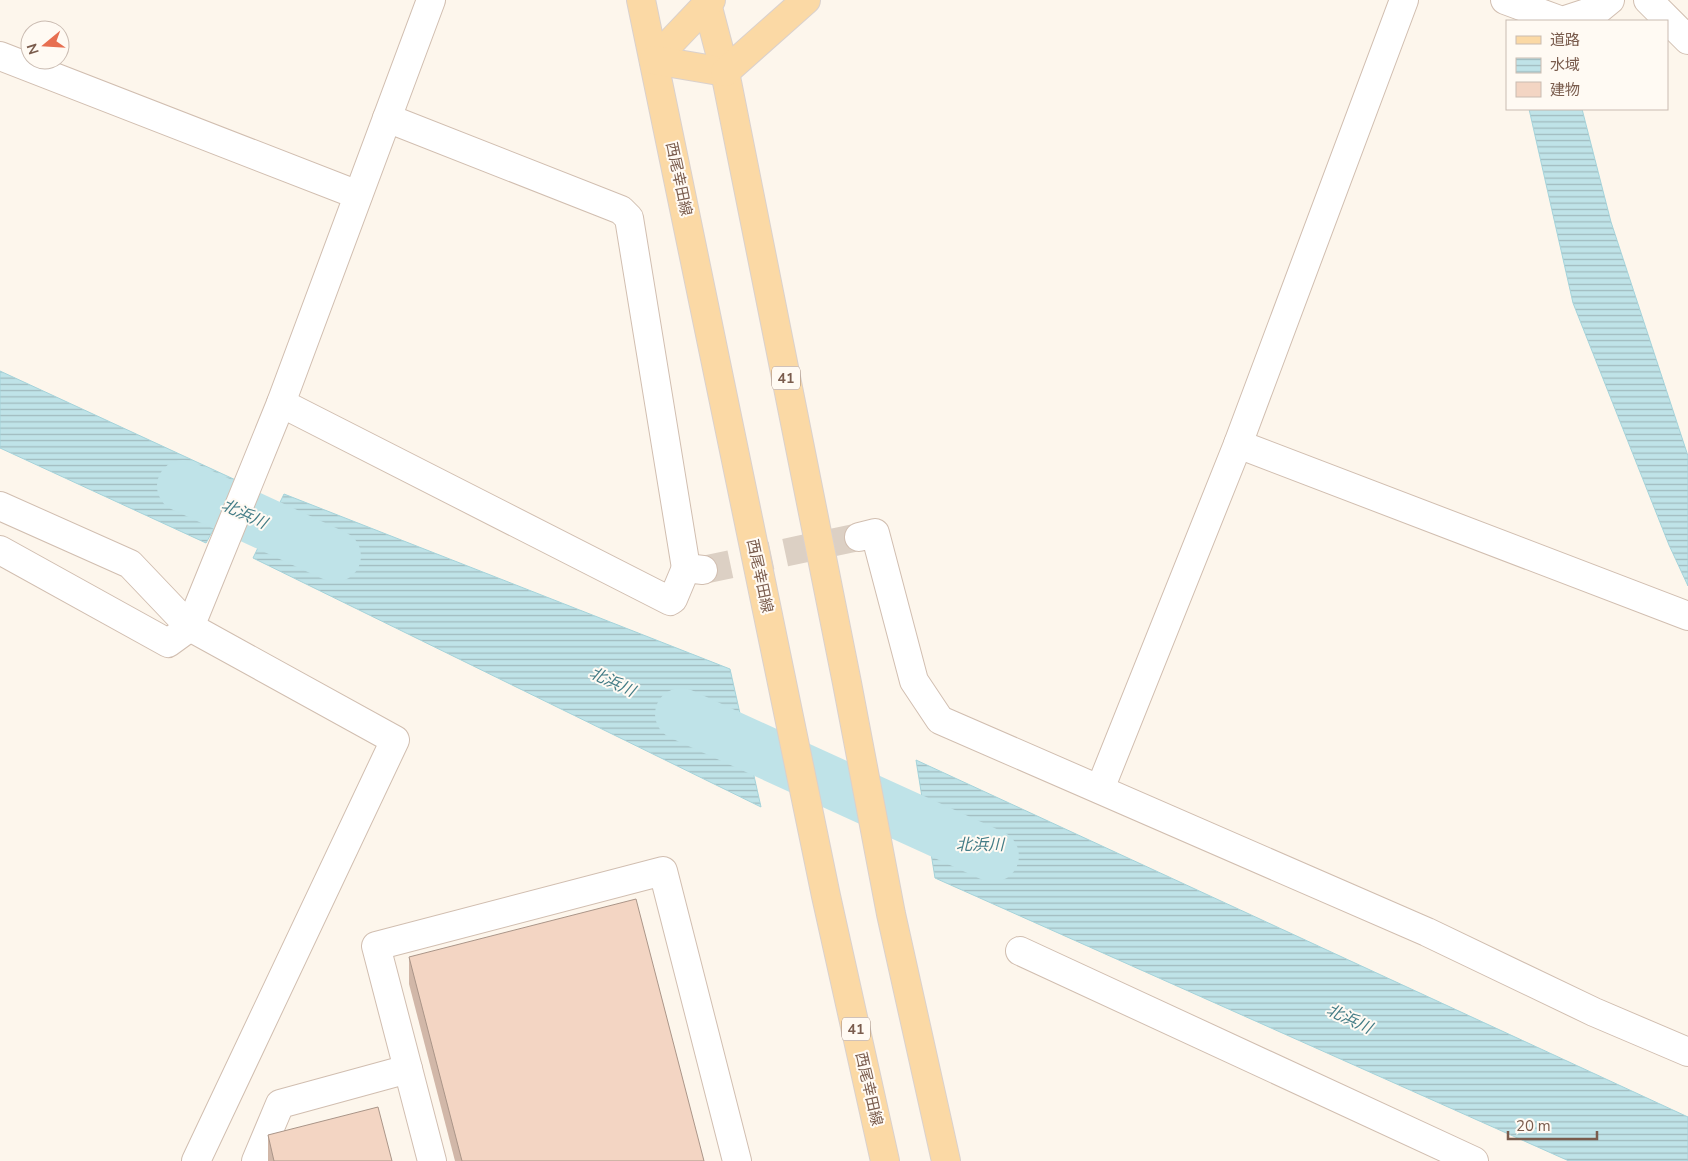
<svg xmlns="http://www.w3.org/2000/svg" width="1688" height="1161" font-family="'Nunito Sans','Noto Sans JP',sans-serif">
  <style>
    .water { fill: url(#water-rules); stroke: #a5d3da }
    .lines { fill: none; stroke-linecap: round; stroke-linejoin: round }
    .river { stroke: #bfe3e8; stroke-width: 52 }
    .minor-tunnel { stroke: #dcd0c4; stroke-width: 28; stroke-dasharray: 28 14; stroke-linecap: butt }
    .minor-casing { stroke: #d1beb0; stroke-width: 30 }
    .major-casing { stroke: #dad1cd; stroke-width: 30 }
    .minor { stroke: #fff; stroke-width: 28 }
    .major { stroke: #fbd9a5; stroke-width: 28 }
    .wall { fill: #d1b7a8 }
    .building { fill: #f3d5c3; stroke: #aa9588 }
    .labels { text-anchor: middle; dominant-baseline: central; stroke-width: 4; stroke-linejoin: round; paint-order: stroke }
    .shield { fill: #fffaf3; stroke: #a28b7f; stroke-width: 1 }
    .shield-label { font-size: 14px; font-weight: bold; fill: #7a5c4d }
    .street-label { font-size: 15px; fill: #7a5c4d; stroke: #fffaf3 }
    .water-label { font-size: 16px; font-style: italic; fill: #437c86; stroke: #fffaf3 }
  </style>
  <defs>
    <pattern id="water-rules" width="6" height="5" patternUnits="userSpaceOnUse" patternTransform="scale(1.25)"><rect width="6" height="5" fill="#bfe3e8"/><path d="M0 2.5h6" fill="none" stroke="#a0bbbe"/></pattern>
  </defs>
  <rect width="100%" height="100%" fill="#fdf6ec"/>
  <!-- water -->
  <g class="water">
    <polygon points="1529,109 1582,109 1611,222 1688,456 1688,586 1669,545 1573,303"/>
    <polygon points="0,371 240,482 206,543 0,448"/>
    <polygon points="284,494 730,669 761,807 253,558"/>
    <polygon points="916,760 1688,1117 1688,1161 1569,1161 935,878"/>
  </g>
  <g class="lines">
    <!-- river -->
    <g class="river">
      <polyline points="183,486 335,556"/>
      <polyline points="681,714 993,856"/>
    </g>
    <!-- minor-tunnel -->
    <polyline class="minor-tunnel" points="703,570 859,537"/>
    <defs>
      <g id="minor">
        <polyline points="1505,0 1562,21 1599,9 1610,0"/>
        <polyline points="1648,0 1688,40"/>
        <polyline points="0,56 358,195"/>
        <polyline points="387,118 621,210 629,218 686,568"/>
        <polyline points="281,403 670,601 673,599 686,568 703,570"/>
        <polyline points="1238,444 1688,616"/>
        <polyline points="0,506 130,564 190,627 395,740 196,1161"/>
        <polyline points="859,537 875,533 914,681 940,720 1427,932 1594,1012 1688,1052"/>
        <polyline points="0,550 168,643 190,627 281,403 431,0"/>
        <polyline points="1100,789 1238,444 1404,0"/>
        <polyline points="1020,951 1474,1161"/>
        <polyline points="256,1161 280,1104 408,1069"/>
        <polyline points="432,1161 376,946 663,871 737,1161"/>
      </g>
      <g id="major">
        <polyline points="641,0 826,896 885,1161"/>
        <polyline points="706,0 725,72 847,683 891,914 946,1161"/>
        <polyline points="654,60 711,0"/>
        <polyline points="654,60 725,72"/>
        <polyline points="725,72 806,0"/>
      </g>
    </defs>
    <!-- minor casing -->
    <use href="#minor" class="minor-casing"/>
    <!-- major casing -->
    <use href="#major" class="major-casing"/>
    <!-- minor -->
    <use href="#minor" class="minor"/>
    <!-- major -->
    <use href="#major" class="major"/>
  </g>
  <!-- wall -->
  <g class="wall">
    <polygon points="409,957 704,1161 455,1161 409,984"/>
    <polygon points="268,1135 392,1161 268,1161"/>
  </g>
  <!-- building -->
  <g class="building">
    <polygon points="636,899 704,1161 462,1161 409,957"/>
    <polygon points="378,1107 392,1161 274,1161 268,1135"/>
  </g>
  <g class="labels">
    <!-- shield labels -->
    <g class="shield">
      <rect x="772" y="366.5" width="28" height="23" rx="4"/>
      <rect x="842" y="1017.5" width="28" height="23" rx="4"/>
    </g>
    <g class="shield-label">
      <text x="786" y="378">41</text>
      <text x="856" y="1029">41</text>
    </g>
    <!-- street labels -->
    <g class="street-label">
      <text transform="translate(679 179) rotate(78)">西尾幸田線</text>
      <text transform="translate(760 576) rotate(78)">西尾幸田線</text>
      <text transform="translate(869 1089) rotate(77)">西尾幸田線</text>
    </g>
    <!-- water labels -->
    <g class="water-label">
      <text transform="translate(244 514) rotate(25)">北浜川</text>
      <text transform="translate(612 682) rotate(25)">北浜川</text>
      <text x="980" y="845">北浜川</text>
      <text transform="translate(1349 1019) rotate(25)">北浜川</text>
    </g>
  </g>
  <!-- legend -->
  <rect x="1506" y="20" width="162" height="90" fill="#fffaf3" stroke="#cabbb1"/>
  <rect x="1516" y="36" width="25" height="8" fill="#fbd9a5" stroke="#cabbb1"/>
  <text x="1550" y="45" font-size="15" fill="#7a5c4d">道路</text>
  <rect x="1516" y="58" width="25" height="15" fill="url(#water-rules)" stroke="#cabbb1"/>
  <text x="1550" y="70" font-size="15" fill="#7a5c4d">水域</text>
  <rect x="1516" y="82" width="25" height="15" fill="#f3d5c3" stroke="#cabbb1"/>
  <text x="1550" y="95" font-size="15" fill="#7a5c4d">建物</text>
  <!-- north arrow -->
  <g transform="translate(45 45) rotate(252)"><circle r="24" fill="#fffaf3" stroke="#cabbb1"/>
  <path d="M0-4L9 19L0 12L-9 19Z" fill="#e76f51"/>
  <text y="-8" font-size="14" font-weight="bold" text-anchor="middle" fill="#7a5c4d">N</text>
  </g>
  <!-- scale -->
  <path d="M1508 1131v8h89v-8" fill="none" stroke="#7a5c4d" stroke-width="2.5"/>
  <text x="1516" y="1131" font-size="15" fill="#7a5c4d" stroke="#fffaf3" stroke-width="4" paint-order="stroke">20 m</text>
</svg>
